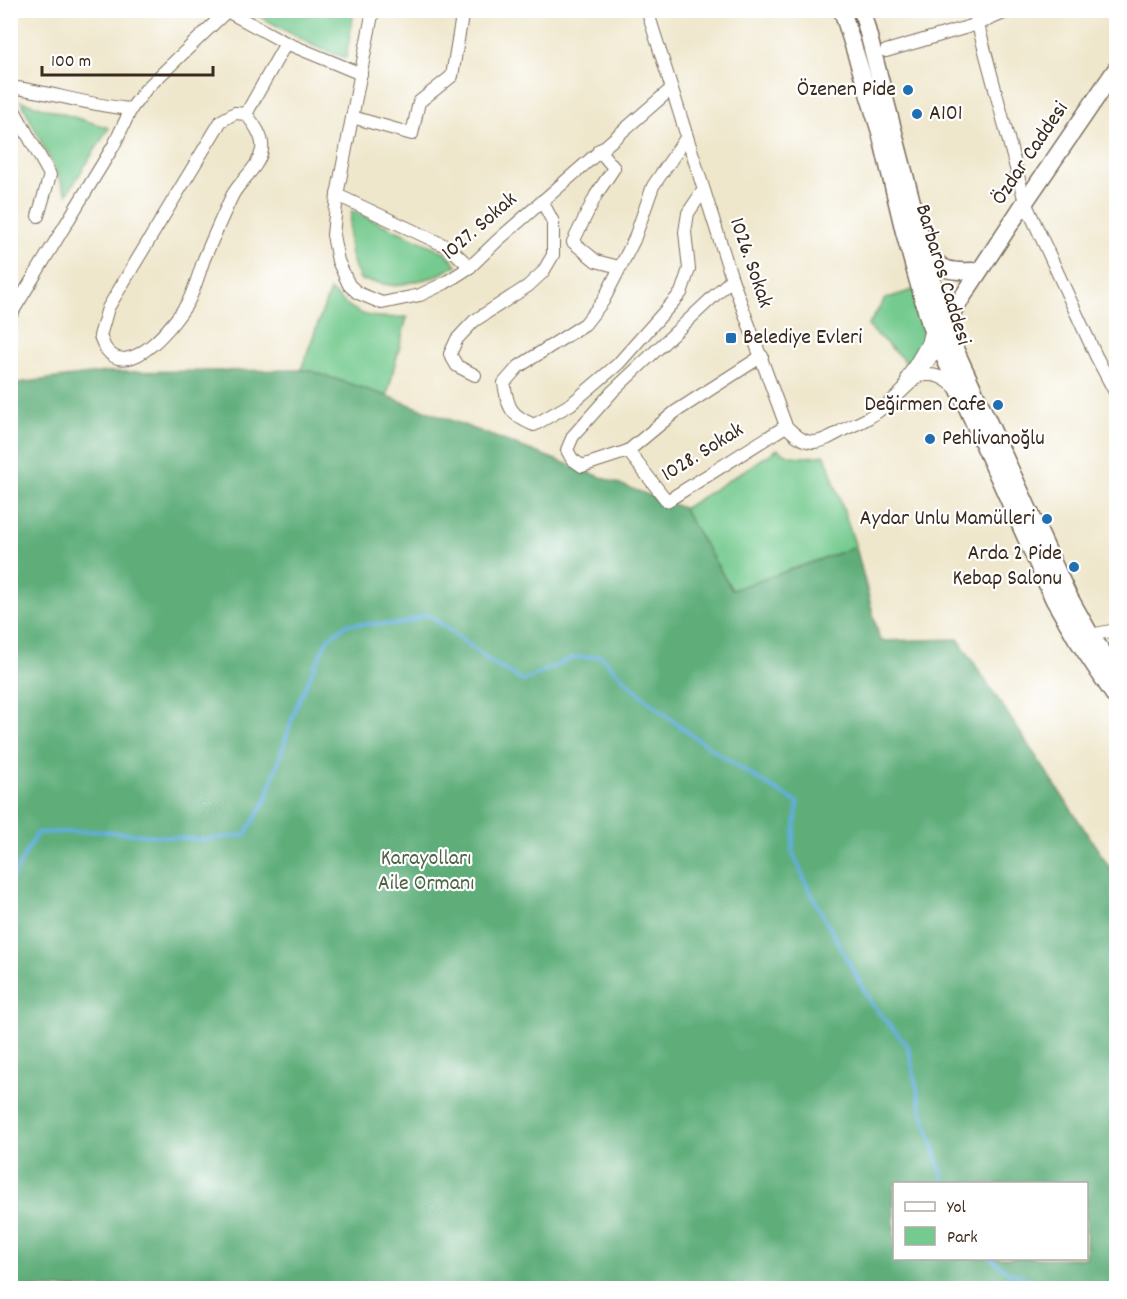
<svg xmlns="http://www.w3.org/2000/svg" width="1127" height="1299" font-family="Dekko,sans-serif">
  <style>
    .green { fill: #74ca8f; stroke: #587a56; stroke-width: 1.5 }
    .forest { fill: #5fae7a; stroke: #4d6c4c; stroke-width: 1.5; fill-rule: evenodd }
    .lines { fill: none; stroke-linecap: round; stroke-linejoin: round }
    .stream { stroke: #62aedb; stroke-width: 4 }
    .street-casing { stroke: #7a6c5b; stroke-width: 14 }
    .secondary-casing { stroke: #7a6c5b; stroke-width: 19 }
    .street { stroke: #fff; stroke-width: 12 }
    .secondary { stroke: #fff; stroke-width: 16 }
    .poi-dot { fill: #1f6fb2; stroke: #fff; stroke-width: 2 }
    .labels { text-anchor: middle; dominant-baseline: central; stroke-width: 4.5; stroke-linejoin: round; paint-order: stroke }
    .poi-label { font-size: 22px; fill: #3b2a1e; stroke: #fff; text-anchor: end }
    .street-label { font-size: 22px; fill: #3b2a1e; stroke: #fff }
    .park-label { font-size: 22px; fill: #4f6246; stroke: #fff }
  </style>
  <rect width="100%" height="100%" fill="#fff"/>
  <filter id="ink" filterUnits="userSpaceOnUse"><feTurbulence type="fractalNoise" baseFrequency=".0167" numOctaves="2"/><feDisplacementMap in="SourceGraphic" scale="12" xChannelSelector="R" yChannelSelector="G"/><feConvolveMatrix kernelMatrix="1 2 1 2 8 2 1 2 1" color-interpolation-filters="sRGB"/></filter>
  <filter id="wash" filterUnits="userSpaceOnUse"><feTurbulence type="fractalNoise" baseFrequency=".008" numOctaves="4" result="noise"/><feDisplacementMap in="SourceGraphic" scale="24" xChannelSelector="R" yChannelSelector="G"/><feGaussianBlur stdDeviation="1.35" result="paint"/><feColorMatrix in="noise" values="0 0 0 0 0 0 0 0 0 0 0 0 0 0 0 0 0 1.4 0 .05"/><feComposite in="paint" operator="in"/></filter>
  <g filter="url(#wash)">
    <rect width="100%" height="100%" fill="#efe7cc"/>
    <!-- green -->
    <g class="green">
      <polygon points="264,11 354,11 346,58 316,47 255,14"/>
      <polygon points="21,101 109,128 67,194"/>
      <path d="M352,211L445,252L457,265L434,277L395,286L361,280C348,258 346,235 352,211Z"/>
      <polygon points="916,289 929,335 909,365 868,326 885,299"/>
      <path d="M330,290C358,317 368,319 407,317L387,396L301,370Z"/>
      <path d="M778,449C792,460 808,457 825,455L856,547L732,590L683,509Z"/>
    </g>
    <!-- forest -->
    <path class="forest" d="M308,370L387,396L683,508L732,590L856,547L880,641L958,639L1116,877V1288H11L10,384L106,372ZM894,1184H1086V1258H894Z"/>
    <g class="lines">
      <!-- stream -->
      <g class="stream">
        <path d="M10,882L37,833L97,831L204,840L245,835L266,800L296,707L328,638L348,624H401L428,614L491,662L523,681L572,658L601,656C654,714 730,764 798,803L792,851L808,888L872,1005L908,1046L921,1108L945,1184"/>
        <polyline points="991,1258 1008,1272 1055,1288"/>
      </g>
    </g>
  </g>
  <g filter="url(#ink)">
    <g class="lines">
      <defs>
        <g id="street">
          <polyline points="225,10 286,43 361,74"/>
          <polyline points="373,10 337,195 333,235 338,261 349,285 358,293 382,303 420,295 445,283 470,267 498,240 671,89"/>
          <path d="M647,10L732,279L786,426C793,433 802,442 813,442C823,442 834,435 843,430C851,426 860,423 868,418C890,405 931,368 937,344"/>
          <polyline points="974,10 1025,202 1096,356 1116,394"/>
          <polyline points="886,51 978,24 1011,10"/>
          <path d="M10,87C51,92 90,106 131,109"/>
          <polyline points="10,103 50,175 38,216"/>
          <path d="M235,113L246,114C254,124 264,137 262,150C258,169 240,180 232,196C222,217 213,238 204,259C199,273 195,289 188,302C176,322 130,382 106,349C103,345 102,340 100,336L108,308L221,121Z"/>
          <polyline points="246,114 286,43"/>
          <polyline points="352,117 412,134 419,102 452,76 463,10"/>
          <path d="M686,138L653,186L634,240L603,301L585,324L518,367L504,383C508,408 510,415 534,425L571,404L618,364L681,293L689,269L685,232L688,213L703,191"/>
          <polyline points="599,150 614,168 596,195 573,242 596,261 619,267"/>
          <polyline points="337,195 450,248 470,267"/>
          <polyline points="732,279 613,391 573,436 567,450 572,459 582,466 628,451 675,412 762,356"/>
          <polyline points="10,316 114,145 131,109 146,89 228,10"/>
          <polyline points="475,375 457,366 450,354 457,339 474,321 528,286 543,272 553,255 553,222 542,201"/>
          <path d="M918,376C936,373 944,377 957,389"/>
          <polyline points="906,384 908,376 927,344 931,328"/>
          <polyline points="628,451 667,501 786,426"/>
          <polyline points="1085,636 1116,630"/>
        </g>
        <g id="secondary">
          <polyline points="842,10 880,132 904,232 931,328 1054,600 1076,638 1116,698"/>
          <polyline points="862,10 944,325 1068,595 1091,636 1116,670"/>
          <path d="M927,251C940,270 949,272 972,271"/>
          <polyline points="942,332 944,325 1025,202 1116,69"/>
        </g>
      </defs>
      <!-- street casing -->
      <use href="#street" class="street-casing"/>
      <!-- secondary casing -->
      <use href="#secondary" class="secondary-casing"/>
      <!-- street -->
      <use href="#street" class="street"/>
      <!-- secondary -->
      <use href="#secondary" class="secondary"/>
    </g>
  </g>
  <!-- markers -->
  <g class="poi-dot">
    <circle cx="908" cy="90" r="6"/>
    <circle cx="917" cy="114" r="6"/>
    <rect x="725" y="332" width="12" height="12" rx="3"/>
    <circle cx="998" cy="405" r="6"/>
    <circle cx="930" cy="439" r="6"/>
    <circle cx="1047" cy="519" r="6"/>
    <circle cx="1074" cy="567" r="6"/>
  </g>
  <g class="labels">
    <!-- poi labels -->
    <g class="poi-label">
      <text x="896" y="90">Özenen Pide</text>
      <text x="929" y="114" text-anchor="start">A101</text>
      <text x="743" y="338" text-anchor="start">Belediye Evleri</text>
      <text x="986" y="405">Değirmen Cafe</text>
      <text x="942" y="439" text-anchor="start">Pehlivanoğlu</text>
      <text x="1035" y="519">Aydar Unlu Mamülleri</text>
      <text x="1062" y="554">Arda 2 Pide<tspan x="1062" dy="25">Kebap Salonu</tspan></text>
    </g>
    <!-- street labels -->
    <g class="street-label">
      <text transform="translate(1031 154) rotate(-56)">Özdar Caddesi</text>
      <text transform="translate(480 227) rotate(-41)">1027. Sokak</text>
      <text transform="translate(750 263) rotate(71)">1026. Sokak</text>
      <text transform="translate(942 275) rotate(73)">Barbaros Caddesi</text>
      <text transform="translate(703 453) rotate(-32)">1028. Sokak</text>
    </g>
    <!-- park labels -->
    <g class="park-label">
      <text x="426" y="859">Karayolları<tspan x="426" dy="25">Aile Ormanı</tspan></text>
    </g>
  </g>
  <!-- margin -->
  <rect width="1127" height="1299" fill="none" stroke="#fff" stroke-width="36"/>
  <!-- legend -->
  <rect x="893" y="1182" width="195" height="78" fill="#ffffff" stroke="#b1aaa5" stroke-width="1.5"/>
  <rect x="905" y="1202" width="30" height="9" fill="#ffffff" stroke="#b1aaa5" stroke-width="1.5"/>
  <text x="947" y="1212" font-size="18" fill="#3b2a1e">Yol</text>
  <rect x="905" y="1227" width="30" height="18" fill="#74ca8f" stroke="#b1aaa5" stroke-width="1.5"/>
  <text x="947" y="1242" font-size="18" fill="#3b2a1e">Park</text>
  <!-- scale -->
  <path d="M42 66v9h171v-9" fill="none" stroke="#3b2a1e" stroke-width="3"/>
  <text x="51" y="66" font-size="18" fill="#3b2a1e" stroke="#ffffff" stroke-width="4.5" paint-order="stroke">100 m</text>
</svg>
